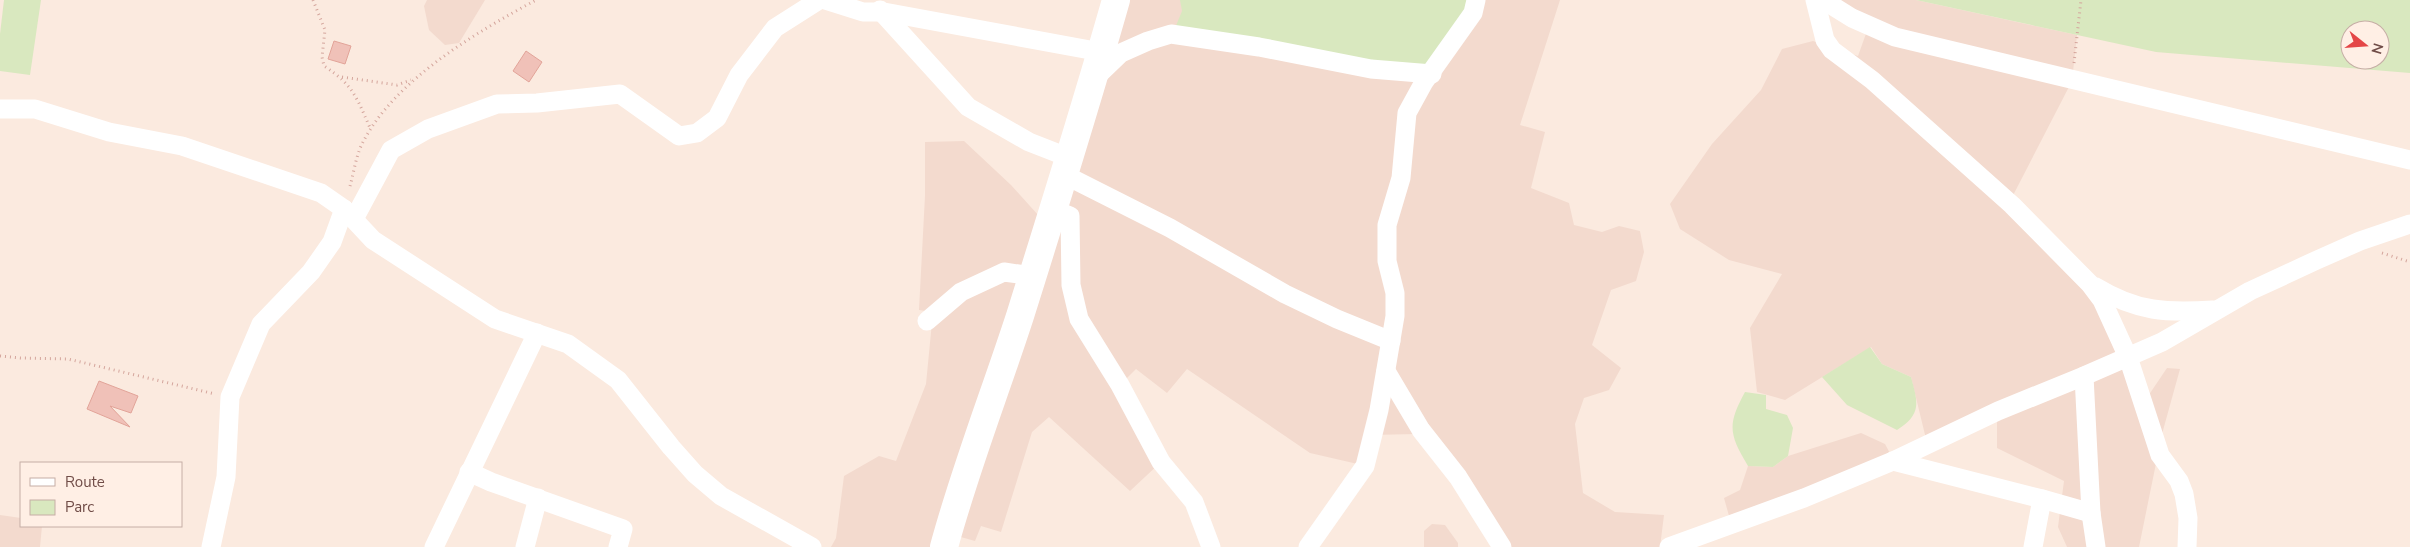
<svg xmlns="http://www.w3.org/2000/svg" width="2410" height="547" font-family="'Nunito Sans',sans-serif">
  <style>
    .residential { fill: #f3dace }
    .green { fill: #d9e8bf; fill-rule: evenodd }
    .building { fill: #f0c1b8; stroke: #e2a499 }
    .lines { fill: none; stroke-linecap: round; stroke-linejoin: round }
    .path { stroke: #d4a59c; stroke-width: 3; stroke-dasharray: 1 4; stroke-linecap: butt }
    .street { stroke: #fff; stroke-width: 19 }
    .secondary { stroke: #fff; stroke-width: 28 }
  </style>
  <rect width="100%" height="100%" fill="#fbeadf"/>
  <!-- residential -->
  <g class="residential">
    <polygon points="427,0 485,0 459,43 445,45 429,30 424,6"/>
    <polygon points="1128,0 1560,0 1520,125 1545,132 1531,188 1569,203 1574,225 1602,232 1619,226 1640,231 1644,252 1636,281 1611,290 1592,345 1621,368 1609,390 1584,398 1575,424 1583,493 1615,512 1664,515 1660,547 1496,547 1417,434 1370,435 1362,465 1310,453 1187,369 1167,393 1136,369 1120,385 1161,462 1130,491 1049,417 1032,432 1001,532 981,526 975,541 943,532 938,547 831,547 836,538 844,476 879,456 896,461 926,384 933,312 919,310 925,196 925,142 964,141 1011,185 1048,226"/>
    <polygon points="1820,0 1916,0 2077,35 2072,81 2006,209 2087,286 2140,408 2167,368 2180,369 2162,434 2139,547 2067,547 2058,527 2064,481 1997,448 1997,411 1927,443 1911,377 1882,364 1871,347 1785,400 1757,392 1750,328 1782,274 1729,260 1680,229 1670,204 1712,144 1761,90 1782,49 1813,41 1858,56 1868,28"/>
    <polygon points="1861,433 1885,444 1893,459 1731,523 1724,498 1740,490 1748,466 1773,467 1788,456"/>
    <polygon points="0,515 21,518 21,526 42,526 40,547 0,547"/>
    <polygon points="1432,524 1445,525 1458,543 1458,547 1424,547 1424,531"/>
  </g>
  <!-- green -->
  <g class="green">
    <polygon points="4,0 41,0 30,75 0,71 0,34"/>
    <polygon points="1180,0 1474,0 1426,77 1171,38 1182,11"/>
    <path d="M1916,0H2410V73L2156,52ZM2350,30H2380V60H2350Z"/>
    <path d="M1870,347L1882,364L1911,377C1918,403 1922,414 1897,430L1847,405L1822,377Z"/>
    <path d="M1745,392L1766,395V409L1787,415L1793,428L1788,456L1773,467L1748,466C1729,434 1727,425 1745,392Z"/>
  </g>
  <!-- building -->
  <g class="building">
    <polygon points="334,41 351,46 345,64 328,59"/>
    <polygon points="526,51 542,62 529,82 513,71"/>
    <polygon points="99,381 138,396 131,413 110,406 130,427 87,409"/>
  </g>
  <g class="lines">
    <!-- path -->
    <g class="path">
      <path d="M313,0L325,30L322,57L324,66C354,85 357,99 371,130"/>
      <polyline points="2074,63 2081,0"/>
      <polyline points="342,77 397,85 411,80"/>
      <path d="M350,186C354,172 356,155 363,142C395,80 475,33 536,0"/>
      <polyline points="2382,253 2410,262"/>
      <polyline points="0,356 20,358 68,359 215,394"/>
    </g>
    <!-- street -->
    <g class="street">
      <polyline points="825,0 863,12 884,12 1101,52"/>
      <polyline points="1815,0 1825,40 1832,50 1872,80 2012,205 2090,284 2102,300 2128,357 2160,455 2179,481 2184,494 2188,518 2187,547"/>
      <polyline points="1823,0 1852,18 1895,37 2410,160"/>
      <polyline points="880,10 968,107 1029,142 1070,158"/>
      <polyline points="1094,79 1121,53 1148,41 1171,34 1259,47 1371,69 1432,74"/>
      <polyline points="0,109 35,109 109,132 182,146 321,193 344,209 373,240 495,319 568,344 618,380 671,447 695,474 721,496 812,547"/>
      <polyline points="1065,175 1170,228 1285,294 1337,319 1391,341"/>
      <polyline points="1053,209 1070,216 1071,285 1079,319 1120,385 1161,462 1194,502 1211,547"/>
      <polyline points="354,219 391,150 428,129 497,104 537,103 620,94 679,136 697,133 717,118 739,75 775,28 819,0"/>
      <path d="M2096,287C2137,312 2167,313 2213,310"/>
      <polyline points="927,321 961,292 1004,272 1032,276"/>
      <polyline points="1386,371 1421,430 1458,477 1502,547"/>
      <polyline points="2084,376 2091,513 2096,547"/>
      <polyline points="1893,461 2042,499 2033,547"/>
      <polyline points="469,472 491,482 623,529 618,547"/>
      <polyline points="2042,499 2091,513"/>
      <polyline points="211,547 226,477 230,397 261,324 311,272 332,242 344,209"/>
      <polyline points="434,547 537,333"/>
      <polyline points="525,547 538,498"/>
      <polyline points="1308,547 1365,466 1379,410 1395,316 1395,293 1387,261 1387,225 1401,178 1407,113 1424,82 1473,13 1476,0"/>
      <polyline points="1669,547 1804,498 1893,461 1998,411 2084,376 2162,342 2250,291 2317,260 2360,241 2410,224"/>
    </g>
    <!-- secondary -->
    <path class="secondary" d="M944,547C965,469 995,393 1020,316C1053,211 1086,106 1116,0"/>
  </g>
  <!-- legend -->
  <rect x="20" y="462" width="162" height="65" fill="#ffefe5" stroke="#c6aea6"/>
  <rect x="30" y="478" width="25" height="8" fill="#ffffff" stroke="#c6aea6"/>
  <text x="65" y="487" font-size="15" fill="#714d48">Route</text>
  <rect x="30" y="500" width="25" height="15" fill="#d9e8bf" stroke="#c6aea6"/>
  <text x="65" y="512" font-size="15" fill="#714d48">Parc</text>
  <!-- north arrow -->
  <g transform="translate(2365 45) rotate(107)"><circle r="24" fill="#ffefe5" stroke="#c6aea6"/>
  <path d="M0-4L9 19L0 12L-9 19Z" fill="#e44647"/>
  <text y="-8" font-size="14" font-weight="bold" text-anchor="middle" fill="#714d48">N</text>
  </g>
</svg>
